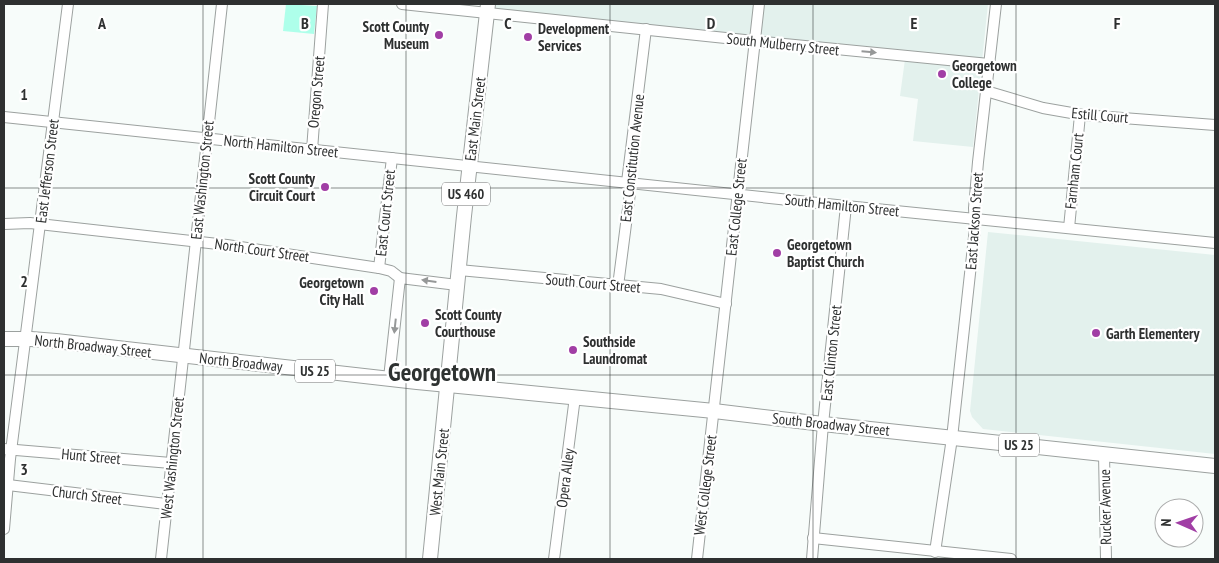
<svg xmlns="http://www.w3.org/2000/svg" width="1219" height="563" font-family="'PT Sans Narrow',sans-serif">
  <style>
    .built { fill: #e3f1ed }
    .green { fill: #aeffea }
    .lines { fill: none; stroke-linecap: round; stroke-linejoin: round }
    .minor-casing { stroke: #9ca19f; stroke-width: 12 }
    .major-casing { stroke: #9ca19f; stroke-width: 16 }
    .minor { stroke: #fff; stroke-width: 10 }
    .major { stroke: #fff; stroke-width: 14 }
    .oneway { fill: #969898 }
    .grid { fill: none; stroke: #2e3030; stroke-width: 1; stroke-opacity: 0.55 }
    .poi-dot { fill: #a13ea5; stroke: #fff; stroke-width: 2 }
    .labels { text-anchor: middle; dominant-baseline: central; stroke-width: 4.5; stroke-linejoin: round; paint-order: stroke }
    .shield { fill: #fff; stroke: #6d6e6e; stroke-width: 1 }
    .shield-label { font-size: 14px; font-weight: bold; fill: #2e3030 }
    .poi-label { font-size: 15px; font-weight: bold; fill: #2e3030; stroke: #fff; text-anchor: start }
    .street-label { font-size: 15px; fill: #2e3030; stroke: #fff }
    .town-label { font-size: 25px; font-weight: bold; fill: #2e3231; stroke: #fff }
    .grid-label { font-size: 16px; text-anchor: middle; font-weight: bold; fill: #2e3030; stroke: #fff; stroke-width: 4.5; stroke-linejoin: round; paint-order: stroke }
  </style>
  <rect width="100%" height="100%" fill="#f7fcfa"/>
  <!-- built -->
  <g class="built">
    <polygon points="494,4 988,4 973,147 913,141 918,99 900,96 906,52 494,12"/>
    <polygon points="988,232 1215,255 1215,454 983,429 972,417 970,411"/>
  </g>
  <!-- green -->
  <polygon class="green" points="286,4 317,6 314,34 283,31"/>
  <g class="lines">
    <defs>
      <g id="minor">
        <polyline points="402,4 754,41 989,64"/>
        <polyline points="986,91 1043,108 1083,115 1215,125"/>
        <polyline points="4,117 846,206 1215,243"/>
        <polyline points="312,150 323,4"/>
        <polyline points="4,224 30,223 227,245 379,268 391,271 400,278 457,285"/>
        <polyline points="1069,228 1080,115"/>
        <polyline points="379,268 392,158"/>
        <polyline points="459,270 661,289 726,304"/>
        <polyline points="618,286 630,193 627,182 646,29"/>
        <polyline points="389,378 400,278"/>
        <polyline points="4,449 171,463"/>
        <polyline points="1104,454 1106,559"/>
        <polyline points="8,485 166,504"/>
        <polyline points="4,529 10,459 68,4"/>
        <polyline points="813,538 1011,559"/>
        <polyline points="935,552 952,438 975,228 974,208 978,162 996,4"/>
        <polyline points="161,559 222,4"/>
        <polyline points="554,559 575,397"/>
        <polyline points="697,559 759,4"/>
        <polyline points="812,559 823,424 846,206"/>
      </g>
      <g id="major">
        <polyline points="4,339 31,339 56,341 417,382 714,411 823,424 1215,466"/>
        <polyline points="430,559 464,216 488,4"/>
      </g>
    </defs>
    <!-- minor casing -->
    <use href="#minor" class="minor-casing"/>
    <!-- major casing -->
    <use href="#major" class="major-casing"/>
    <!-- minor -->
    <use href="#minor" class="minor"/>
    <!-- major -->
    <use href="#major" class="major"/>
  </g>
  <!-- one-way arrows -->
  <defs><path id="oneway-solid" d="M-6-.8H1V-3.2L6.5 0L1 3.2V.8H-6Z" transform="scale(1.25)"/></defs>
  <g class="oneway">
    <use href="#oneway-solid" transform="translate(869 52) rotate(5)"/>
    <use href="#oneway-solid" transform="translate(429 281) rotate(-172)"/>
    <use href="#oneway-solid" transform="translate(395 326) rotate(96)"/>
  </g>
  <!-- grid -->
  <path class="grid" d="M203,4V559M406,4V559M610,4V559M813,4V559M1016,4V559M4,188H1215M4,375H1215"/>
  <!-- markers -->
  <g class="poi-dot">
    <circle cx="439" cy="35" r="5"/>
    <circle cx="528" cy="37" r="5"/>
    <circle cx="942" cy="74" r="5"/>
    <circle cx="325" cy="187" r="5"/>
    <circle cx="777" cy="253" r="5"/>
    <circle cx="374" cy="291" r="5"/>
    <circle cx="425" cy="323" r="5"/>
    <circle cx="1096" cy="333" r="5"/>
    <circle cx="573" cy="350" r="5"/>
  </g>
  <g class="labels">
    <!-- shield labels -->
    <g class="shield">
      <rect x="442" y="182.5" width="48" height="23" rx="4"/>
      <rect x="295" y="359.5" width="40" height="23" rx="4"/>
      <rect x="999" y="433.5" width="40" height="23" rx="4"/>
    </g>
    <g class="shield-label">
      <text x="466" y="194">US 460</text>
      <text x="315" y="371">US 25</text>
      <text x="1019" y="445">US 25</text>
    </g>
    <!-- poi labels -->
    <g class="poi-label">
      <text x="429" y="26" text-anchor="end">Scott County<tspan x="429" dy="17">Museum</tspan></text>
      <text x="538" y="28">Development<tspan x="538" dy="17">Services</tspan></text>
      <text x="952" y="65">Georgetown<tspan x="952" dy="17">College</tspan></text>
      <text x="315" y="178" text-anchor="end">Scott County<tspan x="315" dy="17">Circuit Court</tspan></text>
      <text x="787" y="244">Georgetown<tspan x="787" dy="17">Baptist Church</tspan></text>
      <text x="364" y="282" text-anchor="end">Georgetown<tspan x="364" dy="17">City Hall</tspan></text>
      <text x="435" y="314">Scott County<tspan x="435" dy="17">Courthouse</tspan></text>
      <text x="1106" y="333">Garth Elementery</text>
      <text x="583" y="341">Southside<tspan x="583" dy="17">Laundromat</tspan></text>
    </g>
    <!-- street labels -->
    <g class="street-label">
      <text transform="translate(783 44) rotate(6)">South Mulberry Street</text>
      <text transform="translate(316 92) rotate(-85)">Oregon Street</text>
      <text transform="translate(1100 115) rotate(5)">Estill Court</text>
      <text transform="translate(475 119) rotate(-83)">East Main Street</text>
      <text transform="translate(281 146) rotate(6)">North Hamilton Street</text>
      <text transform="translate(632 158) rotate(-84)">East Constitution Avenue</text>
      <text transform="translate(47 171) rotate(-83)">East Jefferson Street</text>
      <text transform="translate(1074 171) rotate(-84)">Farnham Court</text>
      <text transform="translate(202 180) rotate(-84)">East Washington Street</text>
      <text transform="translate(842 205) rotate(6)">South Hamilton Street</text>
      <text transform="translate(736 207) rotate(-84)">East College Street</text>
      <text transform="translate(385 213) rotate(-84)">East Court Street</text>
      <text transform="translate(974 221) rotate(-86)">East Jackson Street</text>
      <text transform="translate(262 250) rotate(8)">North Court Street</text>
      <text transform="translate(593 283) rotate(5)">South Court Street</text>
      <text transform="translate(93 346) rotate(6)">North Broadway Street</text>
      <text transform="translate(831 353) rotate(-84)">East Clinton Street</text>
      <text transform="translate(241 362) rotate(6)">North Broadway</text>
      <text transform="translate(831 424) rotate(6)">South Broadway Street</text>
      <text transform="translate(91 456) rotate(5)">Hunt Street</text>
      <text transform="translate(172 458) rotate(-84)">West Washington Street</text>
      <text transform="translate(439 472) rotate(-84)">West Main Street</text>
      <text transform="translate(565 478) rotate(-83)">Opera Alley</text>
      <text transform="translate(705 485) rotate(-83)">West College Street</text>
      <text transform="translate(87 495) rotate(7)">Church Street</text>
      <text transform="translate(1105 507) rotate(-91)">Rucker Avenue</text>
    </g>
    <!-- town labels -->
    <g class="town-label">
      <text x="442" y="372">Georgetown</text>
    </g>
  </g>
  <g class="grid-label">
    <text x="102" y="29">A</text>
    <text x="305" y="29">B</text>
    <text x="508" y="29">C</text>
    <text x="711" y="29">D</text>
    <text x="914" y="29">E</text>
    <text x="1117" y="29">F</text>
    <text x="24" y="100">1</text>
    <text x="24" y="287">2</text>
    <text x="24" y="475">3</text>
  </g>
  <!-- border -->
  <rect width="1219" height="563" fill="none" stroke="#2e3030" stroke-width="10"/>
  <!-- north arrow -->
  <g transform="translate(1179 523) rotate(272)"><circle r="24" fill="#ffffff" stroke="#abacac"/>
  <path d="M0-4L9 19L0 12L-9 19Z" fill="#a13ea5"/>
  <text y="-8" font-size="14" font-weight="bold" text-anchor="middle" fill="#2e3030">N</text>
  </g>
</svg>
